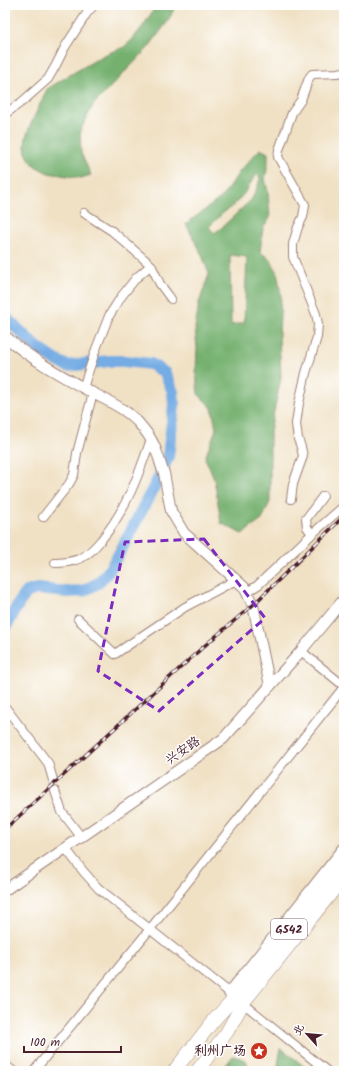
<svg xmlns="http://www.w3.org/2000/svg" width="349" height="1076" font-family="Kalam,'LXGW WenKai TC',sans-serif">
  <style>
    .forest { fill: #75b06e; stroke: #60684c; fill-rule: evenodd }
    .lines { fill: none; stroke-linecap: round; stroke-linejoin: round }
    .river { stroke: #75ace3; stroke-width: 12 }
    .minor-casing { stroke: #9d8078; stroke-width: 10 }
    .tertiary-casing { stroke: #9d8078; stroke-width: 12 }
    .trunk-casing { stroke: #9d8078; stroke-width: 14 }
    .minor { stroke: #fff; stroke-width: 8 }
    .tertiary { stroke: #fff; stroke-width: 10 }
    .trunk { stroke: #fff; stroke-width: 13 }
    .rail-casing { stroke: #4a1f2b; stroke-width: 3.5 }
    .rail { stroke: #fff; stroke-width: 2; stroke-dasharray: 6; stroke-linecap: butt }
    .marked { fill: none; stroke: #7b2cbf; stroke-width: 3; stroke-dasharray: 8 5; stroke-linejoin: round }
    .labels { text-anchor: middle; dominant-baseline: central; stroke-width: 3; stroke-linejoin: round; paint-order: stroke }
    .shield { fill: #fff; stroke: #80626b; stroke-width: 1 }
    .shield-label { font-size: 12px; font-weight: bold; fill: #4a1f2b }
    .street-label { font-size: 13px; fill: #4a1f2b; stroke: #fff }
    .poi-label { font-size: 13px; font-weight: bold; fill: #4a1f2b; stroke: #fff; text-anchor: end }
  </style>
  <rect width="100%" height="100%" fill="#fff"/>
  <filter id="ink" filterUnits="userSpaceOnUse"><feTurbulence type="fractalNoise" baseFrequency=".025" numOctaves="2"/><feDisplacementMap in="SourceGraphic" scale="8" xChannelSelector="R" yChannelSelector="G"/><feConvolveMatrix kernelMatrix="1 2 1 2 8 2 1 2 1" color-interpolation-filters="sRGB"/></filter>
  <filter id="wash" filterUnits="userSpaceOnUse"><feTurbulence type="fractalNoise" baseFrequency=".012" numOctaves="4" result="noise"/><feDisplacementMap in="SourceGraphic" scale="16" xChannelSelector="R" yChannelSelector="G"/><feGaussianBlur stdDeviation="0.9" result="paint"/><feColorMatrix in="noise" values="0 0 0 0 0 0 0 0 0 0 0 0 0 0 0 0 0 1.4 0 .05"/><feComposite in="paint" operator="in"/></filter>
  <g filter="url(#wash)">
    <rect width="100%" height="100%" fill="#f0e1c4"/>
    <!-- forest -->
    <g class="forest">
      <polygon points="157,5 176,5 168,21 148,48 93,105 80,131 81,153 91,175 81,178 48,173 35,166 30,160 26,153 25,146 26,137 30,126 47,89 63,79 104,55 124,47 132,40 143,26"/>
      <path d="M260,149L268,153V163L265,179L268,192L270,218L263,228L260,252L270,259L277,271L281,295L279,335L281,377L270,431V502L262,520L242,534L221,523L214,478L205,458L216,429L212,408L198,394L196,372L197,348L195,328L199,303L209,274L202,255L186,224L222,197L240,171ZM258,174L260,178L258,186L252,199L220,229L214,233L209,227L223,213L235,204L246,191L253,179ZM230,255L247,257L244,323L231,325Z"/>
      <polygon points="281,1048 310,1071 277,1071"/>
      <polygon points="233,1056 246,1060 250,1071 221,1071"/>
    </g>
    <g class="lines">
      <!-- river -->
      <polyline class="river" points="5,317 38,348 54,359 67,366 109,361 124,361 151,364 165,373 173,392 174,405 168,457 159,477 120,552 108,572 98,583 83,591 68,592 37,589 27,592 19,603 8,623 5,627"/>
    </g>
  </g>
  <g filter="url(#ink)">
    <g class="lines">
      <defs>
        <g id="minor">
          <polyline points="5,114 23,101 48,79 56,65 65,47 87,13 94,5"/>
          <polyline points="84,213 112,231 151,265 160,284 171,299"/>
          <polyline points="83,388 96,349 109,316 121,297 136,278 151,265"/>
          <polyline points="291,499 293,484 303,456 301,447 298,439 296,424 299,403 306,373 317,337 318,324 316,314 293,257 293,244 298,227 303,217 305,205 278,157 279,150 292,113 301,100 309,78 312,74 337,73 344,72"/>
          <polyline points="43,517 69,484 74,475 77,453 93,393"/>
          <polyline points="312,534 307,527 306,519 323,496"/>
          <path d="M55,563C64,563 71,562 79,559C89,555 96,546 102,539C126,510 139,474 151,439"/>
          <polyline points="247,592 258,585 312,534 344,506"/>
          <polyline points="78,619 115,654 185,607 236,580"/>
          <polyline points="301,651 344,686"/>
          <polyline points="5,707 48,763 53,780"/>
          <polyline points="55,791 62,812 82,838"/>
          <polyline points="66,849 83,871 98,888 235,997 243,1003 327,1071"/>
          <polyline points="5,1065 13,1071"/>
          <polyline points="34,1071 150,929 344,687"/>
        </g>
        <g id="tertiary">
          <path d="M5,336C29,358 60,375 89,391C108,401 129,410 142,427C149,435 154,443 157,453C160,460 161,467 164,473L171,511L184,533L244,587L253,605L270,686"/>
          <polyline points="5,890 223,739 301,651 344,599"/>
          <polyline points="229,993 344,848"/>
        </g>
        <g id="trunk">
          <polyline points="174,1071 214,1020 235,997 344,860"/>
          <polyline points="197,1071 227,1032 243,1003 344,877"/>
        </g>
      </defs>
      <!-- minor casing -->
      <use href="#minor" class="minor-casing"/>
      <!-- tertiary casing -->
      <use href="#tertiary" class="tertiary-casing"/>
      <!-- trunk casing -->
      <use href="#trunk" class="trunk-casing"/>
      <!-- minor -->
      <use href="#minor" class="minor"/>
      <!-- tertiary -->
      <use href="#tertiary" class="tertiary"/>
      <!-- trunk -->
      <use href="#trunk" class="trunk"/>
      <defs>
        <polyline id="rail" points="5,829 203,647 253,605 344,516"/>
      </defs>
      <!-- rail casing -->
      <use href="#rail" class="rail-casing"/>
      <!-- rail -->
      <use href="#rail" class="rail"/>
    </g>
  </g>
  <!-- marked area -->
  <path class="marked" d="M204,539L265,618L159,711L98,671L125,542Z"/>
  <!-- icons -->
  <defs>
    <symbol id="sight-disc" viewBox="-11 -11 22 22"><circle r="9.5" fill="#c8321e" stroke="#fff"/><path d="M0-6L1.8-2.2L6-1.7L2.9 1.2L3.7 5.4L0 3.3L-3.7 5.4L-2.9 1.2L-6-1.7L-1.8-2.2Z" fill="#fff"/></symbol>
  </defs>
  <g fill-rule="evenodd">
    <use href="#sight-disc" x="249" y="1041" width="20" height="20"/>
  </g>
  <g class="labels">
    <!-- shield labels -->
    <rect class="shield" x="271" y="919" width="36" height="20" rx="3"/>
    <g class="shield-label">
      <text x="289" y="929">G542</text>
    </g>
    <!-- street labels -->
    <g class="street-label">
      <text transform="translate(183 751) rotate(-35)">兴安路</text>
    </g>
    <!-- poi labels -->
    <g class="poi-label">
      <text x="246" y="1051">利州广场</text>
    </g>
  </g>
  <!-- margin -->
  <rect width="349" height="1076" fill="none" stroke="#fff" stroke-width="20"/>
  <!-- north arrow -->
  <g transform="translate(307 1034) rotate(297)" stroke="#ffffff" stroke-width="3" paint-order="stroke">
  <path d="M0-3L7 15L0 10L-7 15Z" fill="#4a1f2b"/>
  <text y="-6" font-size="11" font-weight="bold" text-anchor="middle" fill="#4a1f2b">北</text>
  </g>
  <!-- scale -->
  <path d="M24 1046v6h97v-6" fill="none" stroke="#4a1f2b" stroke-width="2"/>
  <text x="30" y="1046" font-size="12" fill="#4a1f2b" stroke="#ffffff" stroke-width="3" paint-order="stroke">100 m</text>
</svg>
